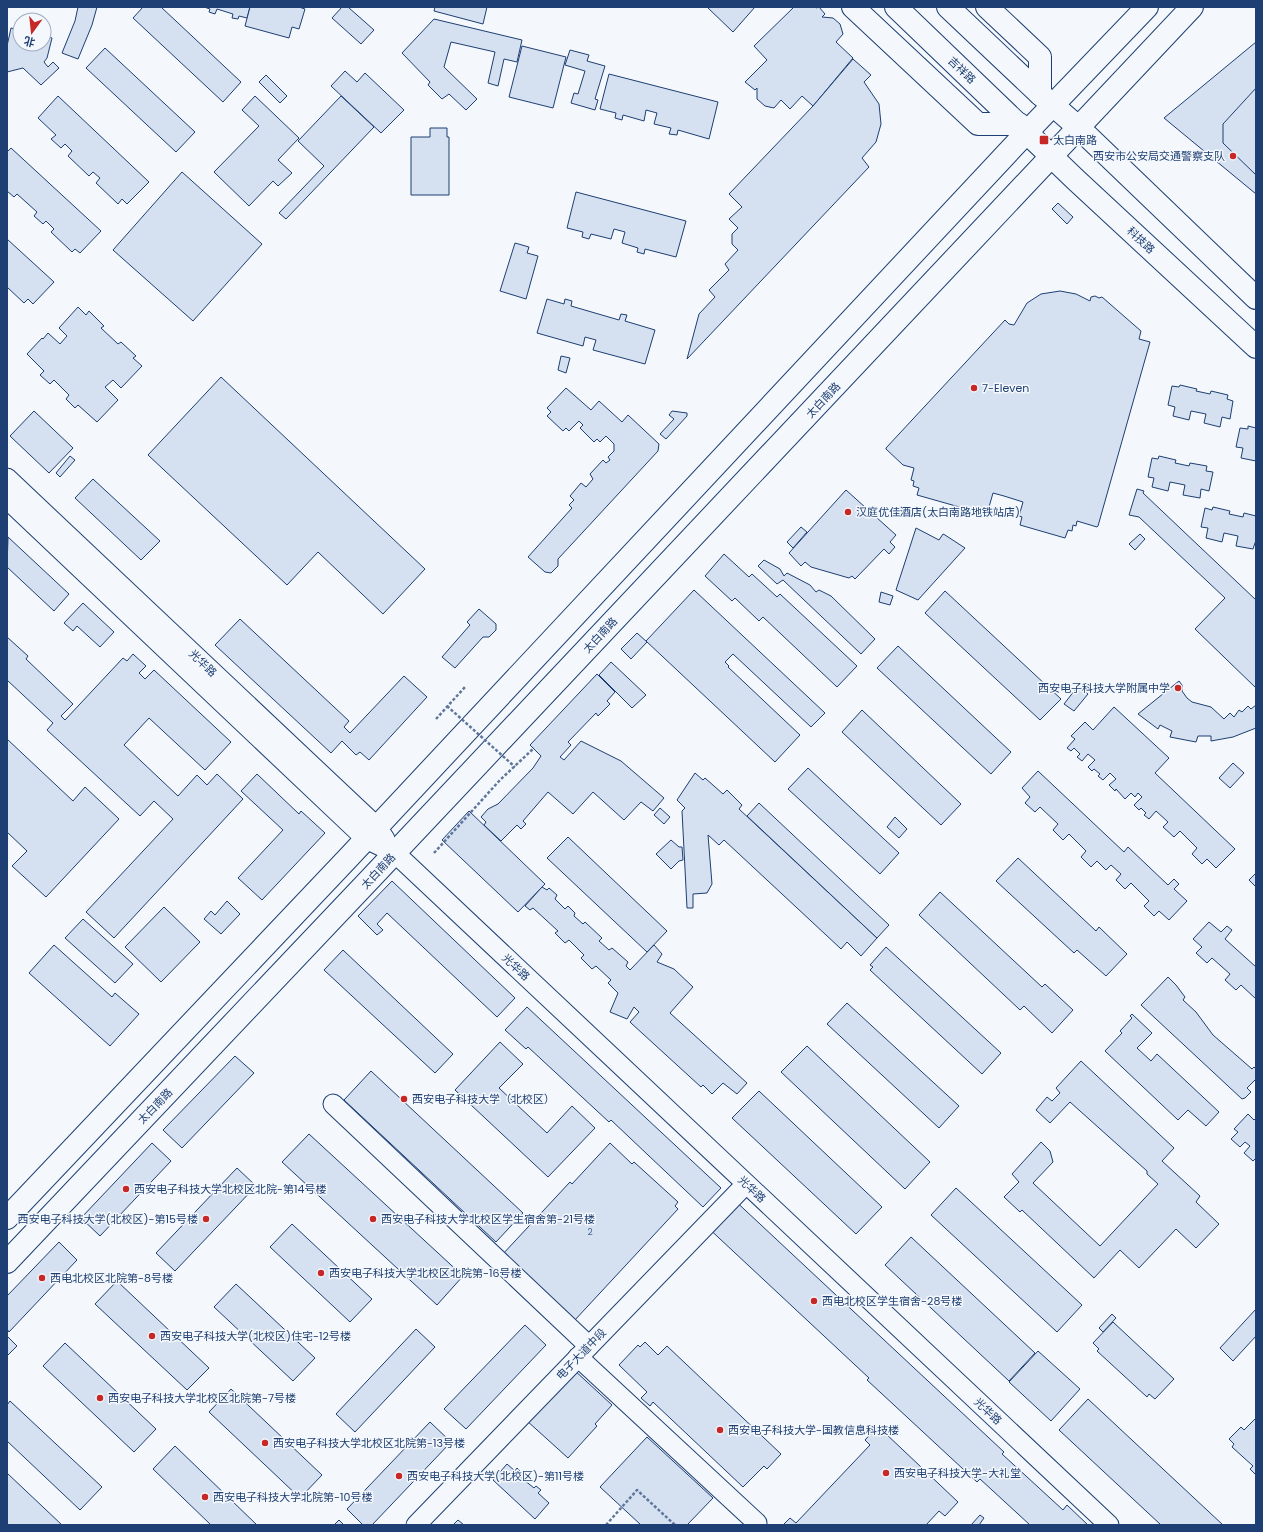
<svg xmlns="http://www.w3.org/2000/svg" width="1263" height="1532" font-family="Poppins,'Noto Sans SC',sans-serif">
  <style>
    .building { fill: #d5e0f0; stroke: #1d3f73 }
    .lines { fill: none; stroke-linecap: round; stroke-linejoin: round }
    .minor-casing { stroke: #1d3f73; stroke-width: 21 }
    .major-casing { stroke: #1d3f73; stroke-width: 24 }
    .path { stroke: #5e769c; stroke-width: 2.5; stroke-dasharray: 3 2; stroke-linecap: butt }
    .minor { stroke: #f4f7fb; stroke-width: 19 }
    .major { stroke: #f4f7fb; stroke-width: 22 }
    .path-bridge { stroke: #5e769c; stroke-width: 2.5; stroke-dasharray: 3 2; stroke-linecap: butt }
    .poi-dot { fill: #c62828; stroke: #f4f7fb; stroke-width: 1.5 }
    .labels { text-anchor: middle; dominant-baseline: central; stroke-width: 3; stroke-linejoin: round; paint-order: stroke }
    .number-label { font-size: 9px; fill: #4b6792 }
    .street-label { font-size: 11px; fill: #1d3f73; stroke: #f4f7fb }
    .poi-label { font-size: 11px; fill: #1d3f73; stroke: #f4f7fb; text-anchor: start }
  </style>
  <rect width="100%" height="100%" fill="#f4f7fb"/>
  <!-- building -->
  <g class="building">
    <polygon points="78,7 97,7 92,25 78,59 62,53 75,21"/>
    <polygon points="143,7 161,7 241,82 223,102 133,18"/>
    <polygon points="204,7 250,7 247,18 239,16 238,19 232,18 233,14 217,9 215,14 209,12 210,9"/>
    <polygon points="250,7 299,7 305,9 299,29 292,27 289,38 245,26"/>
    <polygon points="342,7 348,7 374,30 361,44 332,18"/>
    <polygon points="435,7 487,7 483,24 434,11"/>
    <polygon points="707,7 755,7 733,32"/>
    <polygon points="794,7 815,7 816,8 819,7 825,14 822,17 833,18 840,24 843,34 836,42 853,58 813,106 802,96 790,109 781,100 774,108 765,106 757,99 757,88 755,90 745,82 767,60 754,46"/>
    <polygon points="434,19 522,40 517,62 504,59 498,86 488,83 495,52 451,42 444,67 477,99 466,110 449,94 442,99 428,85 430,82 402,53"/>
    <polygon points="11,28 19,30 18,34 20,35 20,44 25,44 24,46 34,48 35,44 44,44 45,36 52,38 47,58 44,62 48,67 53,62 59,68 41,85 23,68 7,72 7,46"/>
    <polygon points="1256,42 1256,194 1164,118"/>
    <polygon points="522,46 566,57 553,108 509,97"/>
    <polygon points="105,48 195,132 176,152 86,68"/>
    <polygon points="570,50 589,55 587,61 605,66 595,99 598,100 595,110 571,103 574,93 578,94 585,71 565,65"/>
    <polygon points="853,59 871,75 864,82 879,104 881,124 876,142 862,158 869,167 687,359 699,314 715,297 709,290 729,270 725,264 738,250 732,244 732,234 738,228 729,219 742,207 729,194 813,106"/>
    <polygon points="345,71 357,82 365,73 404,110 381,133 331,86"/>
    <polygon points="609,74 718,102 709,139 678,130 677,135 669,134 671,128 654,124 657,113 646,110 644,121 623,115 622,120 615,118 616,113 600,109"/>
    <polygon points="266,75 287,96 280,103 259,82"/>
    <polygon points="1256,88 1256,175 1223,143 1223,124"/>
    <polygon points="58,96 149,182 127,204 122,199 118,204 96,183 100,178 93,172 89,176 68,156 72,151 65,144 61,148 51,139 56,135 38,118"/>
    <polygon points="255,96 299,138 278,160 292,173 278,186 273,181 249,206 214,172 259,126 242,110"/>
    <polygon points="341,96 374,127 286,219 279,213 324,166 298,141"/>
    <polygon points="430,128 447,128 447,137 449,137 449,195 411,195 411,137 430,137"/>
    <polygon points="11,148 101,231 80,253 75,249 72,252 51,232 54,229 46,221 43,224 34,216 37,212 17,194 14,197 7,191 7,152"/>
    <polygon points="182,172 262,244 193,321 113,250"/>
    <polygon points="576,192 686,221 676,257 645,249 644,254 637,252 638,248 622,243 625,232 614,229 611,239 591,234 589,239 582,237 583,232 567,228"/>
    <polygon points="1058,203 1073,217 1067,224 1052,209"/>
    <polygon points="7,239 54,282 33,304 28,299 24,303 7,287"/>
    <polygon points="515,243 529,247 527,253 538,256 526,299 500,291"/>
    <polygon points="1060,291 1076,294 1090,301 1091,297 1095,296 1099,298 1102,297 1141,331 1139,339 1150,342 1098,526 1097,527 1077,521 1076,526 1073,525 1072,531 1068,530 1065,538 1020,525 1022,517 1019,516 1023,502 1004,496 993,493 989,507 987,507 984,514 917,495 919,488 913,486 914,481 911,480 914,468 903,465 886,449 886,448 1005,320 1009,324 1014,325 1027,303 1041,294"/>
    <polygon points="547,299 564,304 565,299 572,301 571,306 619,320 621,314 627,315 625,321 655,330 645,364 593,350 596,340 585,337 583,346 537,333"/>
    <polygon points="78,307 86,315 89,311 104,326 101,328 118,344 121,342 136,356 133,358 142,366 121,388 113,380 105,387 118,400 97,422 78,405 75,408 66,399 69,395 54,380 50,384 40,375 44,371 27,354 42,338 43,339 48,333 60,344 67,336 59,328"/>
    <polygon points="561,356 570,358 566,373 558,370"/>
    <polygon points="221,377 425,569 383,614 318,552 287,585 148,455"/>
    <polygon points="1180,385 1197,389 1196,391 1210,394 1211,391 1228,395 1227,399 1233,401 1230,419 1222,417 1220,427 1204,423 1206,414 1191,411 1189,420 1173,416 1175,407 1168,405 1172,386 1179,387"/>
    <polygon points="566,388 591,410 599,401 622,422 628,415 659,444 658,451 558,559 558,566 551,573 545,572 528,557 572,508 569,505 574,500 570,496 581,483 586,487 593,479 590,474 603,460 606,463 610,460 608,457 614,451 614,444 606,436 600,442 597,439 594,442 580,428 583,425 579,421 569,431 566,428 563,431 547,416 551,412 547,408"/>
    <polygon points="34,411 73,448 49,473 10,436"/>
    <polygon points="672,411 687,413 687,416 666,439 660,434 674,419 669,415"/>
    <polygon points="1248,426 1256,428 1256,461 1241,458 1243,448 1236,447 1240,428 1248,429"/>
    <polygon points="70,456 75,460 60,477 56,473"/>
    <polygon points="1159,456 1176,460 1175,463 1189,466 1190,463 1207,466 1206,471 1213,472 1209,491 1201,489 1200,498 1183,495 1185,485 1170,482 1168,491 1152,487 1154,478 1148,477 1152,458 1158,459"/>
    <polygon points="93,479 160,541 141,560 75,498"/>
    <polygon points="1137,489 1144,491 1143,493 1256,600 1256,688 1195,629 1225,598 1139,517 1129,515"/>
    <polygon points="846,490 896,535 890,542 895,547 889,554 884,549 855,579 852,576 849,578 811,567 805,562 801,566 789,553"/>
    <polygon points="1213,507 1230,511 1229,514 1243,517 1244,513 1256,516 1256,540 1253,549 1236,546 1238,536 1224,533 1222,542 1206,538 1208,528 1201,527 1205,508 1212,510"/>
    <polygon points="801,527 807,532 793,548 787,542"/>
    <polygon points="916,528 939,540 943,534 945,535 965,548 918,600 896,590"/>
    <polygon points="1140,534 1145,539 1135,550 1129,544"/>
    <polygon points="8,537 69,594 54,611 7,567"/>
    <polygon points="724,554 749,577 752,574 777,597 780,594 857,666 837,687 763,617 759,621 735,598 732,601 705,576"/>
    <polygon points="764,560 780,569 784,576 787,573 810,585 816,592 819,590 831,596 875,639 861,654 783,580 777,584 758,566"/>
    <polygon points="694,590 825,713 811,727 733,654 725,662 729,666 728,667 800,735 775,762 646,641"/>
    <polygon points="945,591 1061,699 1040,720 925,613"/>
    <polygon points="881,592 893,596 890,605 879,602"/>
    <polygon points="83,603 114,632 100,647 77,626 73,631 64,623"/>
    <polygon points="479,609 496,624 496,630 489,637 483,637 455,668 442,657 470,625 467,622"/>
    <polygon points="240,619 349,721 344,727 350,733 404,676 427,697 369,760 360,752 356,755 342,741 331,753 215,645"/>
    <polygon points="637,633 647,642 631,659 621,649"/>
    <polygon points="7,637 28,656 26,659 73,704 61,716 65,720 123,658 127,661 133,654 146,666 139,673 145,679 154,670 231,742 205,770 149,718 124,745 178,796 197,775 207,785 217,774 243,799 114,938 86,912 173,819 154,801 140,816 47,730 53,723 7,680"/>
    <polygon points="898,646 1011,752 991,774 877,668"/>
    <polygon points="611,662 646,695 632,708 599,675"/>
    <polygon points="597,674 615,692 607,701 610,704 598,716 596,713 568,742 571,745 560,757 564,760 581,741 621,761 664,798 653,811 641,802 624,820 593,792 573,814 548,792 523,821 526,824 521,829 517,825 501,841 484,825 486,822 481,817 488,809 498,804 533,768 541,756 530,745"/>
    <polygon points="1179,681 1182,685 1182,691 1187,698 1192,702 1211,707 1224,719 1230,713 1234,717 1239,710 1242,712 1248,706 1251,709 1256,705 1256,728 1233,737 1211,741 1211,736 1198,736 1196,742 1170,737 1172,731 1160,725 1158,729 1138,714"/>
    <polygon points="1078,686 1088,694 1074,711 1064,704"/>
    <polygon points="1114,707 1169,758 1155,773 1235,849 1216,868 1207,859 1202,864 1192,854 1197,848 1180,831 1174,837 1163,827 1168,822 1156,811 1149,819 1144,815 1146,813 1141,808 1139,810 1134,805 1142,797 1138,793 1135,797 1131,793 1125,799 1116,789 1115,791 1109,785 1116,779 1110,773 1103,780 1098,776 1100,774 1094,769 1092,771 1088,767 1095,760 1088,754 1082,761 1077,757 1080,754 1074,748 1071,751 1067,748 1075,739 1071,736 1085,722 1093,730"/>
    <polygon points="862,710 961,804 941,825 842,732"/>
    <polygon points="7,739 73,801 85,787 119,819 46,897 12,866 27,851 7,832"/>
    <polygon points="1233,763 1244,773 1230,788 1219,778"/>
    <polygon points="808,768 899,853 880,874 788,789"/>
    <polygon points="1038,771 1124,852 1128,847 1168,885 1174,879 1179,884 1174,889 1187,901 1169,920 1159,911 1154,916 1144,906 1149,901 1131,883 1125,889 1116,880 1121,874 1111,865 1106,870 1097,861 1091,867 1081,857 1086,851 1069,834 1063,840 1053,830 1058,824 1040,807 1035,812 1025,803 1030,797 1022,788"/>
    <polygon points="695,773 703,780 705,778 723,794 727,790 742,805 739,809 877,938 861,956 847,942 841,949 840,948 724,840 719,845 708,835 712,884 707,893 693,894 693,908 687,908 682,811 685,808 677,800"/>
    <polygon points="257,774 299,814 301,811 325,833 262,900 238,878 283,830 241,791"/>
    <polygon points="759,803 889,925 877,938 747,816"/>
    <polygon points="660,808 670,817 664,824 654,815"/>
    <polygon points="469,811 545,884 518,912 442,840"/>
    <polygon points="895,817 907,829 899,838 887,827"/>
    <polygon points="568,837 667,931 647,952 547,858"/>
    <polygon points="671,840 679,847 682,847 683,860 679,861 671,869 656,854"/>
    <polygon points="1018,858 1096,931 1099,927 1127,954 1106,976 1077,950 1074,953 996,881"/>
    <polygon points="1256,873 1256,887 1249,880"/>
    <polygon points="392,881 515,998 497,1017 387,913 377,924 383,930 377,935 358,916"/>
    <polygon points="542,887 547,890 549,888 557,895 555,899 565,909 568,906 575,913 574,916 583,924 585,922 602,938 599,941 609,950 612,948 628,962 626,966 630,970 654,945 662,954 657,962 674,969 693,987 670,1013 747,1083 737,1094 723,1083 712,1094 703,1085 701,1087 631,1023 630,1022 639,1012 634,1007 627,1019 610,1012 618,993 608,983 611,980 596,966 592,969 581,958 584,955 569,940 565,943 555,933 558,931 533,908 530,910 525,906"/>
    <polygon points="940,892 1042,987 1045,984 1073,1010 1052,1033 1024,1006 1020,1010 919,915"/>
    <polygon points="227,901 240,914 221,934 204,919 211,911 215,915"/>
    <polygon points="164,907 200,942 161,982 125,947"/>
    <polygon points="83,919 133,964 115,983 65,938"/>
    <polygon points="1209,922 1221,932 1227,926 1232,930 1225,939 1256,967 1256,999 1241,985 1236,990 1225,980 1230,974 1212,958 1207,963 1196,953 1202,947 1193,939"/>
    <polygon points="54,945 112,997 115,993 139,1014 110,1046 29,973"/>
    <polygon points="886,947 1001,1053 982,1074 870,970 873,967 870,965"/>
    <polygon points="343,950 453,1054 435,1073 324,970"/>
    <polygon points="1168,977 1176,985 1185,997 1183,1000 1196,1012 1213,1035 1252,1069 1254,1067 1256,1069 1256,1079 1247,1088 1251,1092 1245,1098 1242,1099 1141,1005"/>
    <polygon points="847,1003 959,1106 939,1128 827,1024"/>
    <polygon points="527,1007 721,1188 703,1207 611,1120 609,1122 528,1047 526,1049 505,1030"/>
    <polygon points="1132,1014 1152,1033 1137,1048 1151,1061 1157,1054 1219,1112 1206,1126 1188,1110 1178,1120 1105,1051 1122,1033 1120,1031 1132,1018 1130,1016"/>
    <polygon points="500,1042 523,1064 499,1088 547,1133 572,1106 595,1128 548,1177 455,1090"/>
    <polygon points="807,1046 930,1162 905,1189 781,1072"/>
    <polygon points="235,1056 254,1073 182,1148 163,1130"/>
    <polygon points="1081,1061 1174,1148 1162,1161 1200,1196 1196,1202 1219,1224 1196,1248 1176,1229 1139,1268 1120,1250 1094,1278 1022,1210 1020,1212 1004,1197 1019,1182 1012,1174 1041,1142 1050,1151 1053,1162 1033,1183 1100,1246 1158,1184 1147,1174 1147,1171 1070,1102 1050,1123 1036,1110 1047,1097 1052,1101 1060,1093 1056,1088"/>
    <polygon points="371,1071 523,1213 496,1242 344,1100"/>
    <polygon points="759,1091 882,1207 856,1234 732,1118"/>
    <polygon points="1248,1114 1254,1120 1256,1118 1256,1158 1253,1161 1244,1153 1250,1146 1245,1142 1240,1147 1231,1139 1238,1132 1234,1129"/>
    <polygon points="309,1134 463,1276 437,1305 282,1162"/>
    <polygon points="152,1143 171,1161 100,1236 81,1218"/>
    <polygon points="610,1143 632,1164 634,1162 678,1202 675,1206 678,1209 574,1321 502,1255 570,1182 572,1184"/>
    <polygon points="237,1168 256,1186 175,1271 156,1253"/>
    <polygon points="956,1188 1082,1305 1057,1332 931,1215"/>
    <polygon points="730,1196 1004,1452 1002,1454 1063,1510 1067,1505 1088,1525 1030,1525 980,1479 977,1482 867,1380 869,1378 704,1224"/>
    <polygon points="292,1224 372,1299 350,1322 270,1247"/>
    <polygon points="911,1237 1035,1353 1009,1381 885,1265"/>
    <polygon points="59,1242 77,1260 9,1332 7,1329 7,1296"/>
    <polygon points="117,1281 209,1368 187,1390 95,1304"/>
    <polygon points="236,1284 315,1358 293,1381 214,1307"/>
    <polygon points="1256,1309 1256,1336 1233,1361 1220,1348"/>
    <polygon points="1112,1314 1116,1318 1103,1332 1099,1328"/>
    <polygon points="1113,1322 1174,1379 1155,1399 1149,1394 1147,1397 1097,1351 1099,1349 1093,1343"/>
    <polygon points="525,1325 546,1345 466,1429 444,1409"/>
    <polygon points="416,1329 435,1347 355,1432 336,1414"/>
    <polygon points="7,1336 17,1346 7,1356"/>
    <polygon points="645,1342 658,1355 667,1346 781,1454 767,1469 764,1466 743,1487 653,1402 650,1406 641,1398 647,1392 619,1365 638,1345 640,1347"/>
    <polygon points="65,1343 156,1429 134,1452 43,1366"/>
    <polygon points="1038,1351 1080,1389 1051,1421 1009,1382"/>
    <polygon points="573,1369 612,1405 595,1424 597,1426 568,1458 526,1420"/>
    <polygon points="231,1389 322,1475 300,1498 209,1412"/>
    <polygon points="1088,1399 1223,1525 1161,1525 1059,1430"/>
    <polygon points="10,1401 102,1487 80,1510 7,1441 7,1405"/>
    <polygon points="1256,1418 1256,1475 1250,1469 1253,1466 1232,1447 1234,1444 1229,1439 1241,1427 1244,1430"/>
    <polygon points="430,1422 451,1442 372,1525 363,1525 347,1509"/>
    <polygon points="876,1428 882,1434 884,1432 958,1502 945,1516 939,1511 926,1525 783,1525 790,1518 796,1523 870,1445 865,1440"/>
    <polygon points="647,1437 713,1498 687,1525 641,1525 600,1487"/>
    <polygon points="175,1446 257,1525 211,1525 153,1469"/>
    <polygon points="507,1464 515,1471 517,1468 522,1473 519,1476 534,1488 536,1486 541,1490 538,1493 549,1503 535,1519 493,1480"/>
    <polygon points="7,1473 62,1525 7,1525"/>
    <polygon points="980,1515 984,1518 979,1525 971,1525"/>
    <polygon points="339,1520 344,1525 334,1525"/>
    <polygon points="458,1520 464,1525 453,1525"/>
  </g>
  <g class="lines">
    <defs>
      <g id="minor">
        <polyline points="7,478 377,827 385,839"/>
        <polyline points="7,499 366,839 395,853 1109,1525"/>
        <polyline points="333,1104 589,1346"/>
        <polyline points="578,1357 757,1523"/>
        <polyline points="416,1525 746,1184"/>
      </g>
      <g id="major">
        <polyline points="853,7 978,124 1019,124"/>
        <polyline points="896,7 1076,180 1256,347"/>
        <polyline points="948,7 1040,94 1078,127 1256,298"/>
        <polyline points="987,7 1040,57 1040,94"/>
        <polyline points="7,1218 349,857 1027,132 1147,7"/>
        <polyline points="7,1262 372,877 1192,7"/>
      </g>
    </defs>
    <!-- minor casing -->
    <use href="#minor" class="minor-casing"/>
    <!-- major casing -->
    <use href="#major" class="major-casing"/>
    <!-- path -->
    <g class="path">
      <polyline points="436,719 465,687"/>
      <polyline points="434,853 500,780 534,748"/>
      <polyline points="606,1525 637,1490 675,1525"/>
    </g>
    <!-- minor -->
    <use href="#minor" class="minor"/>
    <!-- major -->
    <use href="#major" class="major"/>
    <!-- path-bridge -->
    <polyline class="path-bridge" points="447,706 515,767"/>
  </g>
  <!-- markers -->
  <g class="poi-dot">
    <rect x="1039" y="135" width="10" height="10" rx="2"/>
    <circle cx="1233" cy="156" r="4"/>
    <circle cx="974" cy="388" r="4"/>
    <circle cx="848" cy="512" r="4"/>
    <circle cx="1178" cy="688" r="4"/>
    <circle cx="404" cy="1099" r="4"/>
    <circle cx="126" cy="1189" r="4"/>
    <circle cx="206" cy="1219" r="4"/>
    <circle cx="373" cy="1219" r="4"/>
    <circle cx="321" cy="1273" r="4"/>
    <circle cx="42" cy="1278" r="4"/>
    <circle cx="814" cy="1301" r="4"/>
    <circle cx="152" cy="1336" r="4"/>
    <circle cx="100" cy="1398" r="4"/>
    <circle cx="720" cy="1430" r="4"/>
    <circle cx="265" cy="1443" r="4"/>
    <circle cx="886" cy="1473" r="4"/>
    <circle cx="399" cy="1476" r="4"/>
    <circle cx="205" cy="1497" r="4"/>
  </g>
  <g class="labels">
    <!-- number labels -->
    <g class="number-label">
      <text x="590" y="1232">2</text>
    </g>
    <!-- street labels -->
    <g class="street-label">
      <text transform="translate(962 70) rotate(44)">吉祥路</text>
      <text transform="translate(1141 240) rotate(43)">科技路</text>
      <text transform="translate(823 400) rotate(-47)">太白南路</text>
      <text transform="translate(600 635) rotate(-47)">太白南路</text>
      <text transform="translate(203 663) rotate(44)">光华路</text>
      <text transform="translate(378 871) rotate(-47)">太白南路</text>
      <text transform="translate(516 967) rotate(43)">光华路</text>
      <text transform="translate(155 1106) rotate(-46)">太白南路</text>
      <text transform="translate(752 1189) rotate(43)">光华路</text>
      <text transform="translate(581 1354) rotate(-46)">电子大道中段</text>
      <text transform="translate(988 1411) rotate(43)">光华路</text>
    </g>
    <!-- poi labels -->
    <g class="poi-label">
      <text x="1053" y="140">太白南路</text>
      <text x="1225" y="156" text-anchor="end">西安市公安局交通警察支队</text>
      <text x="982" y="388">7-Eleven</text>
      <text x="856" y="512">汉庭优佳酒店(太白南路地铁站店)</text>
      <text x="1170" y="688" text-anchor="end">西安电子科技大学附属中学</text>
      <text x="412" y="1099">西安电子科技大学（北校区）</text>
      <text x="134" y="1189">西安电子科技大学北校区北院-第14号楼</text>
      <text x="198" y="1219" text-anchor="end">西安电子科技大学(北校区)-第15号楼</text>
      <text x="381" y="1219">西安电子科技大学北校区学生宿舍第-21号楼</text>
      <text x="329" y="1273">西安电子科技大学北校区北院第-16号楼</text>
      <text x="50" y="1278">西电北校区北院第-8号楼</text>
      <text x="822" y="1301">西电北校区学生宿舍-28号楼</text>
      <text x="160" y="1336">西安电子科技大学(北校区)住宅-12号楼</text>
      <text x="108" y="1398">西安电子科技大学北校区北院第-7号楼</text>
      <text x="728" y="1430">西安电子科技大学-国教信息科技楼</text>
      <text x="273" y="1443">西安电子科技大学北校区北院第-13号楼</text>
      <text x="894" y="1473">西安电子科技大学-大礼堂</text>
      <text x="407" y="1476">西安电子科技大学(北校区)-第11号楼</text>
      <text x="213" y="1497">西安电子科技大学北院第-10号楼</text>
    </g>
  </g>
  <!-- border -->
  <rect width="1263" height="1532" fill="none" stroke="#1d3f73" stroke-width="16"/>
  <!-- north arrow -->
  <g transform="translate(32 32) rotate(195)"><circle r="19" fill="#f4f7fb" stroke="#9eadc5"/>
  <path d="M0-3L7 15L0 10L-7 15Z" fill="#c62828"/>
  <text y="-6" font-size="11" font-weight="bold" text-anchor="middle" fill="#1d3f73">北</text>
  </g>
</svg>
